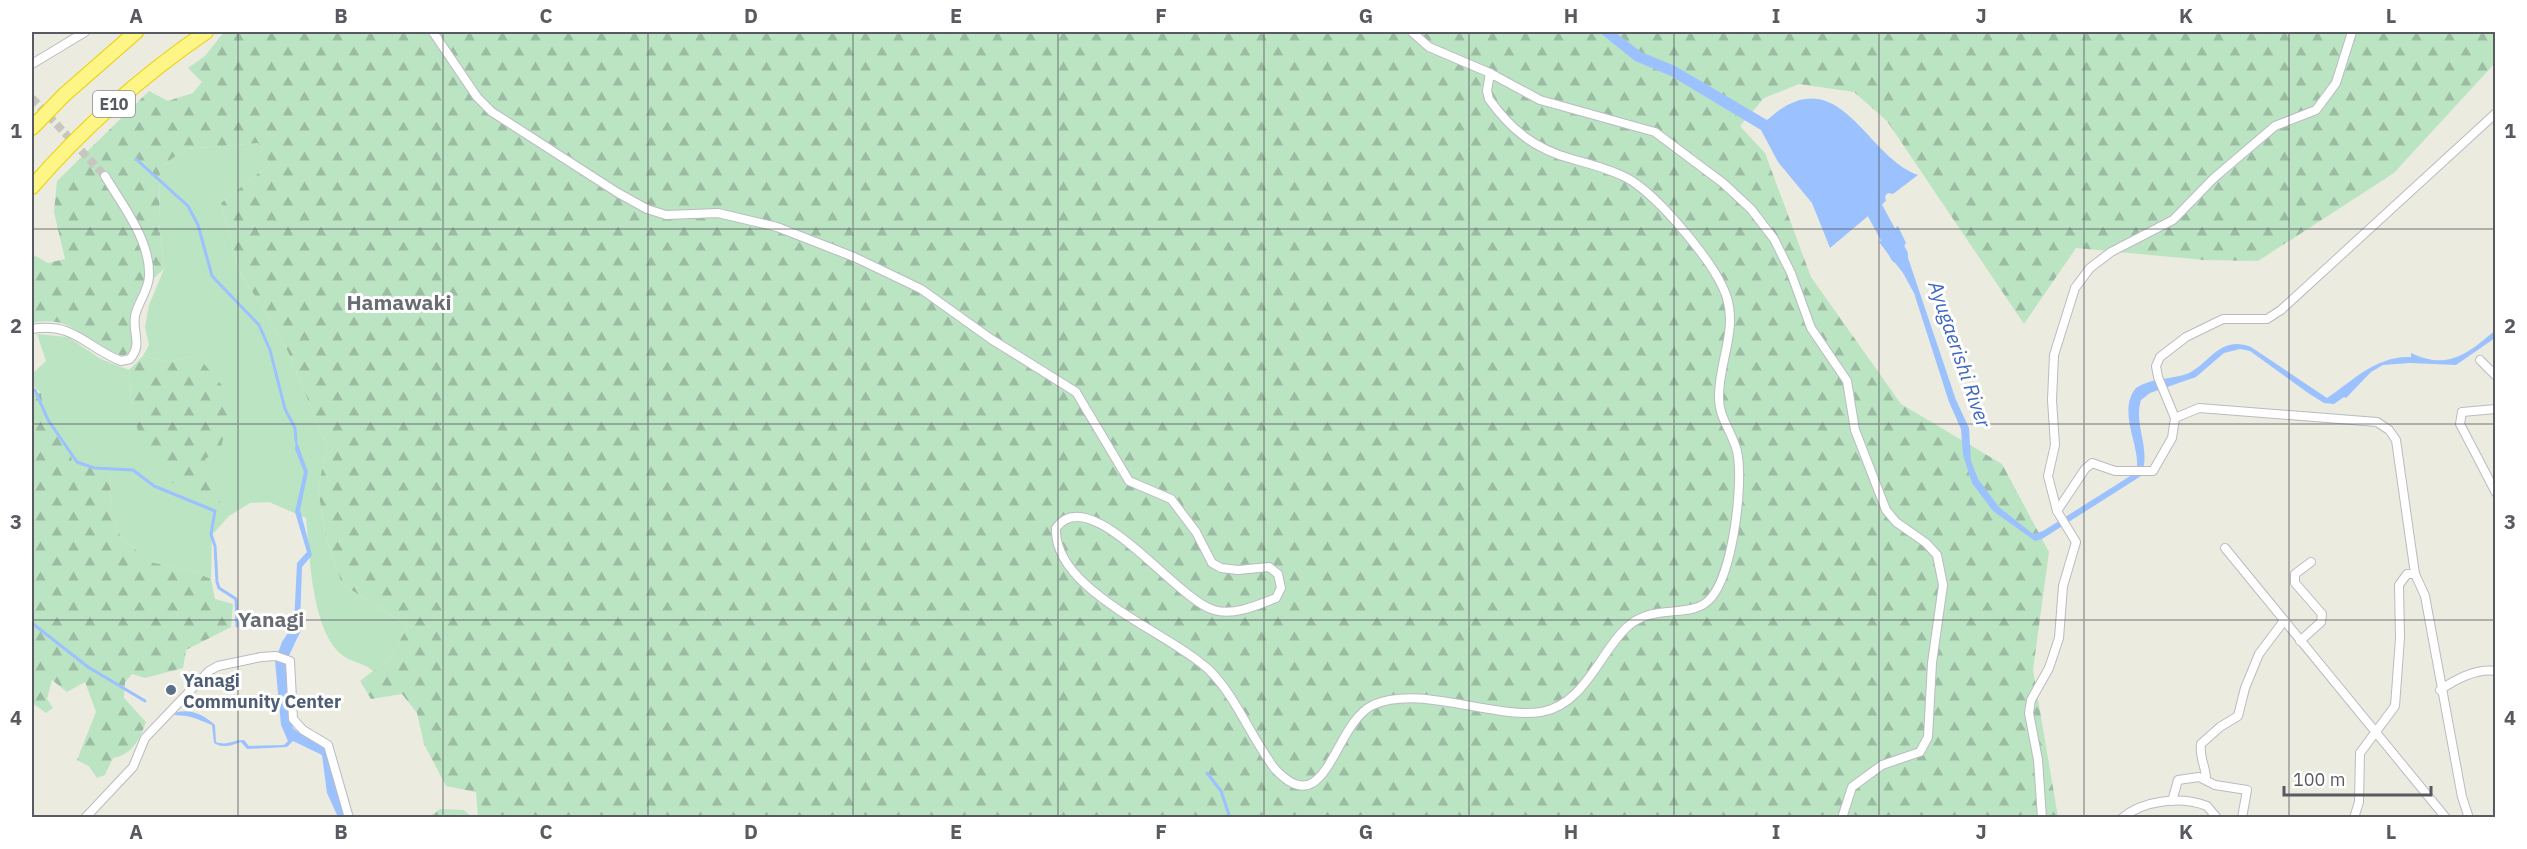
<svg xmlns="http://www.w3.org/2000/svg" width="2527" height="849" font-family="'IBM Plex Sans',sans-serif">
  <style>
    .grass { fill: #bbe4c3 }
    .forest { fill: url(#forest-firs) }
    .water { fill: #9cc1ff }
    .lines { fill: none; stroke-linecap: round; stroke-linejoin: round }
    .stream { stroke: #9cc1ff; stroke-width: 3 }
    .river { stroke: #9cc1ff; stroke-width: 18 }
    .minor-tunnel { stroke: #c7c7c0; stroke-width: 8; stroke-dasharray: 8 4; stroke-linecap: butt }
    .minor-casing { stroke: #babbc2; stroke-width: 10 }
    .motorway-casing { stroke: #ebcf00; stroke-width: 16 }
    .minor { stroke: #fff; stroke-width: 8 }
    .motorway { stroke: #fdf585; stroke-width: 14 }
    .grid { fill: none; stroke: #585a61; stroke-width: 1.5; stroke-opacity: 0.55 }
    .service-dot { fill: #5c6f8a; stroke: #fff; stroke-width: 2 }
    .labels { text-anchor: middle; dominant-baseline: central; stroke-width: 6; stroke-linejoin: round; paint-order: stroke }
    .shield { fill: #fff; stroke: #8a8c90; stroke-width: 1.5 }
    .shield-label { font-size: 16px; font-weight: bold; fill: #585a61 }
    .service-label { font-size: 18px; font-weight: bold; fill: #4e5e75; stroke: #fff; text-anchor: start }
    .water-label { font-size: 20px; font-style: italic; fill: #3f66c2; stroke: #fff }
    .quarter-label { font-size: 21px; font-weight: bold; fill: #696c73; stroke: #fff }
    .neatline { fill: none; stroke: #585a61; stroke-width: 2 }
    .grid-label { font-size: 20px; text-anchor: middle; font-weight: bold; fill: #585a61 }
  </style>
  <defs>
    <pattern id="forest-firs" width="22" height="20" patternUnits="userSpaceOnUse" patternTransform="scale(1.5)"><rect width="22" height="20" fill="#bbe4c3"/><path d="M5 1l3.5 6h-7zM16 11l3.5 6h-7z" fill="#9bbca2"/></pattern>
  </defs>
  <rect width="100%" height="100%" fill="#ecebdf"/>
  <!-- grass -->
  <path class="grass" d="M258,143L270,164L221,203L239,270L286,347L327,446L318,488L325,534L342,584L408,626L390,658L373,671C364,663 354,663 345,657C311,635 310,554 306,518L269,502L250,503L229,516L212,535L211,579L189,570L149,562L120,535L110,514L111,468L73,467L46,430L41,393L32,384V374L46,361L37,334L68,337L101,359L129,370L132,409L205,459L197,355L169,362L143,356L149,345L145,327L149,305L164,269L159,224L160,167L186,149Z"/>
  <!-- forest -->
  <g class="forest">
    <path d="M224,32H2495V63L2394,173L2258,261L2204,260L2076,248L2024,324L1887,121L1854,92L1799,84L1764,98L1740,126L1765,153L1811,277L1901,404L2002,464L2049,552L2033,670L2058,817H478L476,792L446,786L424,744L417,713L402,694L371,699L360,681L390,658L408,626L342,584L325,534L318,488L327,446L286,347L239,270L221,203L270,164L258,143L186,149L160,167L159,224L164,269C150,282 135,293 131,313C129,324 140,351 124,355C116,358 77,328 64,324C54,320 41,321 32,323V254L48,263L65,259L54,212L57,181L149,91L168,101L193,93L202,82L188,68L205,56Z"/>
    <polygon points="197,355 231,397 221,449 205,459 220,503 170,482 143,449 132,409 129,370 143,356 169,362"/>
    <path d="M32,392L41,393L46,430L69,443L73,467L111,468L110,514L120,535L149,562L189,570L211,579L215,599L233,604L231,627L186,650L183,668L145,678L132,674L125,682L124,698L146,722C140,739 132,755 113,758L105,775L97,778L90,767L77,760L96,712L85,682L67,692L52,680L47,699L53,708L46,713L32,703Z"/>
    <polygon points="440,809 464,810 471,817 429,817"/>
  </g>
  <!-- water -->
  <g class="water">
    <path d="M1599,32H1615L1641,52L1675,66L1767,120C1839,55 1865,157 1918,175L1893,194L1888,193L1885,196L1886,201L1830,248L1812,203L1778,162L1761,130L1671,76L1635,61Z"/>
    <path d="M1898,226L1906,243L1904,246L1956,400L1969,428L1971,461L1978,479L1999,507L2033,534L2043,531L2135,473C2145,453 2115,413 2136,388C2153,377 2172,380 2189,373C2210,363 2220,335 2251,347L2327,398C2350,383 2376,355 2411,357V353C2446,370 2466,355 2492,333L2495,332V338L2456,365L2410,363L2383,365L2371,372L2346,398L2344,397L2334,404L2324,403L2308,393L2250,351L2240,349L2224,353L2196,377L2150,393L2141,400C2133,426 2152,448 2141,476L2042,539L2035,541L1993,511L1972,483L1963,455L1961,429L1949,402L1914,293L1903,273L1879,242Z"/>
    <path d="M296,439L308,472L300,510L312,555L302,567L300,625L303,626L285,664L293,728C301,736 314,736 322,744C331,754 338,801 345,817H338L327,793L322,755L293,741L287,747L247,749L241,742C231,745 225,749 214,743L212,725C194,718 193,716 174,715L177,712C192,709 204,715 215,725L216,742C228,746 232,740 244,740L249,746L284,745L288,741L281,725L275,661L282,642L294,624L297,563L307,552L295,512L304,472L295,449Z"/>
  </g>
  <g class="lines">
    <!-- stream -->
    <g class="stream">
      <polyline points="136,159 188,206 198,225 212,276 259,325 270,350 285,409 295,428 296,441"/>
      <polyline points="35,390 48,420 77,462 94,468 133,470 154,486 215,511 211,534 215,546 217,582 219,588 236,599 237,626"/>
      <polyline points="32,623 88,667 145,701"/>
      <polyline points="1207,773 1221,791 1230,818"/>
    </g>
    <!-- river -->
    <polyline class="river" points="1864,190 1899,255"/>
    <!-- minor-tunnel -->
    <polyline class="minor-tunnel" points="32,98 105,176"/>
    <defs>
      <g id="minor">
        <path d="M433,32L477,97L492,112L618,193L647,209L666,215L718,213L777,227L854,257L921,289L991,339L1076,392L1129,481L1171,499L1196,532L1212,563L1221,568L1238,570L1269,567L1278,574L1281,588L1276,598C1258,605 1234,616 1214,610C1176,600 1090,480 1056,528C1053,591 1169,632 1209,670C1235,695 1252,739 1275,769C1327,825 1333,724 1373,705C1420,684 1491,719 1541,712C1584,705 1599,654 1626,628C1654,601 1691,621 1711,598C1733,572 1744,483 1737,451C1732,431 1718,417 1719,396C1719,362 1737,331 1727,298C1717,265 1657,194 1627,178C1610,169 1590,164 1572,159C1535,149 1511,130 1489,99L1487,91L1490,73L1540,100L1655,132L1723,183L1751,209L1774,239L1791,273L1811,328L1847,381L1855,430L1886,510L1896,522L1926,543L1937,555L1943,585L1932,663L1928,737L1920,752L1882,765L1852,787L1842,818"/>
        <polyline points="1412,32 1429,47 1490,73"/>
        <polyline points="32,64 85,32"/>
        <path d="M32,329C75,322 85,347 121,361L130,359C143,344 132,333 135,316C138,302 148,291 149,277C151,241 123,206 105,176"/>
        <polyline points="2480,360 2496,376"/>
        <polyline points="2496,409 2462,412 2460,424 2496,493"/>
        <polyline points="2175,418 2199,408 2377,422 2389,430 2396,440 2415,574"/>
        <polyline points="2057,511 2048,476 2055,445 2052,400 2054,355 2075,288 2090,268 2111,252 2173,220 2214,178 2275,126 2316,110 2336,83 2352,32"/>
        <polyline points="2225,548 2446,818"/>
        <polyline points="2300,641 2321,622 2322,614 2295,583 2295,574 2311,562"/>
        <path d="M2440,690C2456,679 2476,668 2496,671"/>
        <path d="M2206,779C2206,767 2199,757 2201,744L2220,727L2238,716L2245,688L2259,654L2283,622"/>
        <polyline points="2172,801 2178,780 2199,777 2215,785 2247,790 2242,818"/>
        <polyline points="85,818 133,767 145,738 209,671 218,666 261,657 276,656 290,661 293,719 303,730 328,745 349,818"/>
        <polyline points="2042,818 2038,760 2029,713 2031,700 2049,668 2059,638 2063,586 2076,542 2057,511 2085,469 2092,463 2115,471 2153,471 2172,438 2175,418 2158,377 2156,366 2160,357 2186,337 2223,319 2267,319 2281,310 2496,113"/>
        <path d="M2122,818C2144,800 2181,796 2207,806L2217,818"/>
        <polyline points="2354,818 2359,802 2360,753 2395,706 2400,638 2399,585 2407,574 2415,574 2425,596 2462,797 2469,818"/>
      </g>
      <g id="motorway">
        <polyline points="32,128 64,95 136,32"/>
        <path d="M32,187C83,128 142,76 206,32"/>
      </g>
    </defs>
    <!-- minor casing -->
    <use href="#minor" class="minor-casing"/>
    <!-- motorway casing -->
    <use href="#motorway" class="motorway-casing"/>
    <!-- minor -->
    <use href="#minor" class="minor"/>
    <!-- motorway -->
    <use href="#motorway" class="motorway"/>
  </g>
  <!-- grid -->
  <path class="grid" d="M238,32V818M443,32V818M648,32V818M853,32V818M1058,32V818M1264,32V818M1469,32V818M1674,32V818M1879,32V818M2084,32V818M2289,32V818M32,229H2496M32,424H2496M32,620H2496"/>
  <!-- markers -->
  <circle class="service-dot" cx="171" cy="690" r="6"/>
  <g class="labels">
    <!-- shield labels -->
    <rect class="shield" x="93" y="91" width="42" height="26" rx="4.5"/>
    <g class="shield-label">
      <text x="114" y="104">E10</text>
    </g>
    <!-- service labels -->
    <g class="service-label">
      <text x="183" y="680">Yanagi<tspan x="183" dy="21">Community Center</tspan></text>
    </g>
    <!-- water labels -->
    <g class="water-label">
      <text transform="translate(1960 354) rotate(71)">Ayugaerishi River</text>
    </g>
    <!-- quarter labels -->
    <g class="quarter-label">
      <text x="399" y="302">Hamawaki</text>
      <text x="271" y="619">Yanagi</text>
    </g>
  </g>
  <!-- border -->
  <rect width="2527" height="849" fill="none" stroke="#ffffff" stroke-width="66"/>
  <!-- scale -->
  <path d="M2284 786v9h147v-9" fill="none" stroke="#585a61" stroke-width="3"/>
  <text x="2293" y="786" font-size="18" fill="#585a61" stroke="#ffffff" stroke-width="4.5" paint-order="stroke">100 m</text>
  <rect x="33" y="33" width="2461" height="783" class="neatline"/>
  <g class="grid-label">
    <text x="136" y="23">A</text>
    <text x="341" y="23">B</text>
    <text x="546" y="23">C</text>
    <text x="751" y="23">D</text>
    <text x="956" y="23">E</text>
    <text x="1161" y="23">F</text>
    <text x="1366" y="23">G</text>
    <text x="1571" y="23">H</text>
    <text x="1776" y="23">I</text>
    <text x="1981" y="23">J</text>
    <text x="2186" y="23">K</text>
    <text x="2391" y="23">L</text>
    <text x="16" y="138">1</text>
    <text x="2510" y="138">1</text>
    <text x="16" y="333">2</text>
    <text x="2510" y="333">2</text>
    <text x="16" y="529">3</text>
    <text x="2510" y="529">3</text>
    <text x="16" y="725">4</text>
    <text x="2510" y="725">4</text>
    <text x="136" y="839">A</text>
    <text x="341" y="839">B</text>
    <text x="546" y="839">C</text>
    <text x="751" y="839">D</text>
    <text x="956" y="839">E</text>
    <text x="1161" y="839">F</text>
    <text x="1366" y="839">G</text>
    <text x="1571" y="839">H</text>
    <text x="1776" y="839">I</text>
    <text x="1981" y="839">J</text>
    <text x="2186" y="839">K</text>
    <text x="2391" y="839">L</text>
  </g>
</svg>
